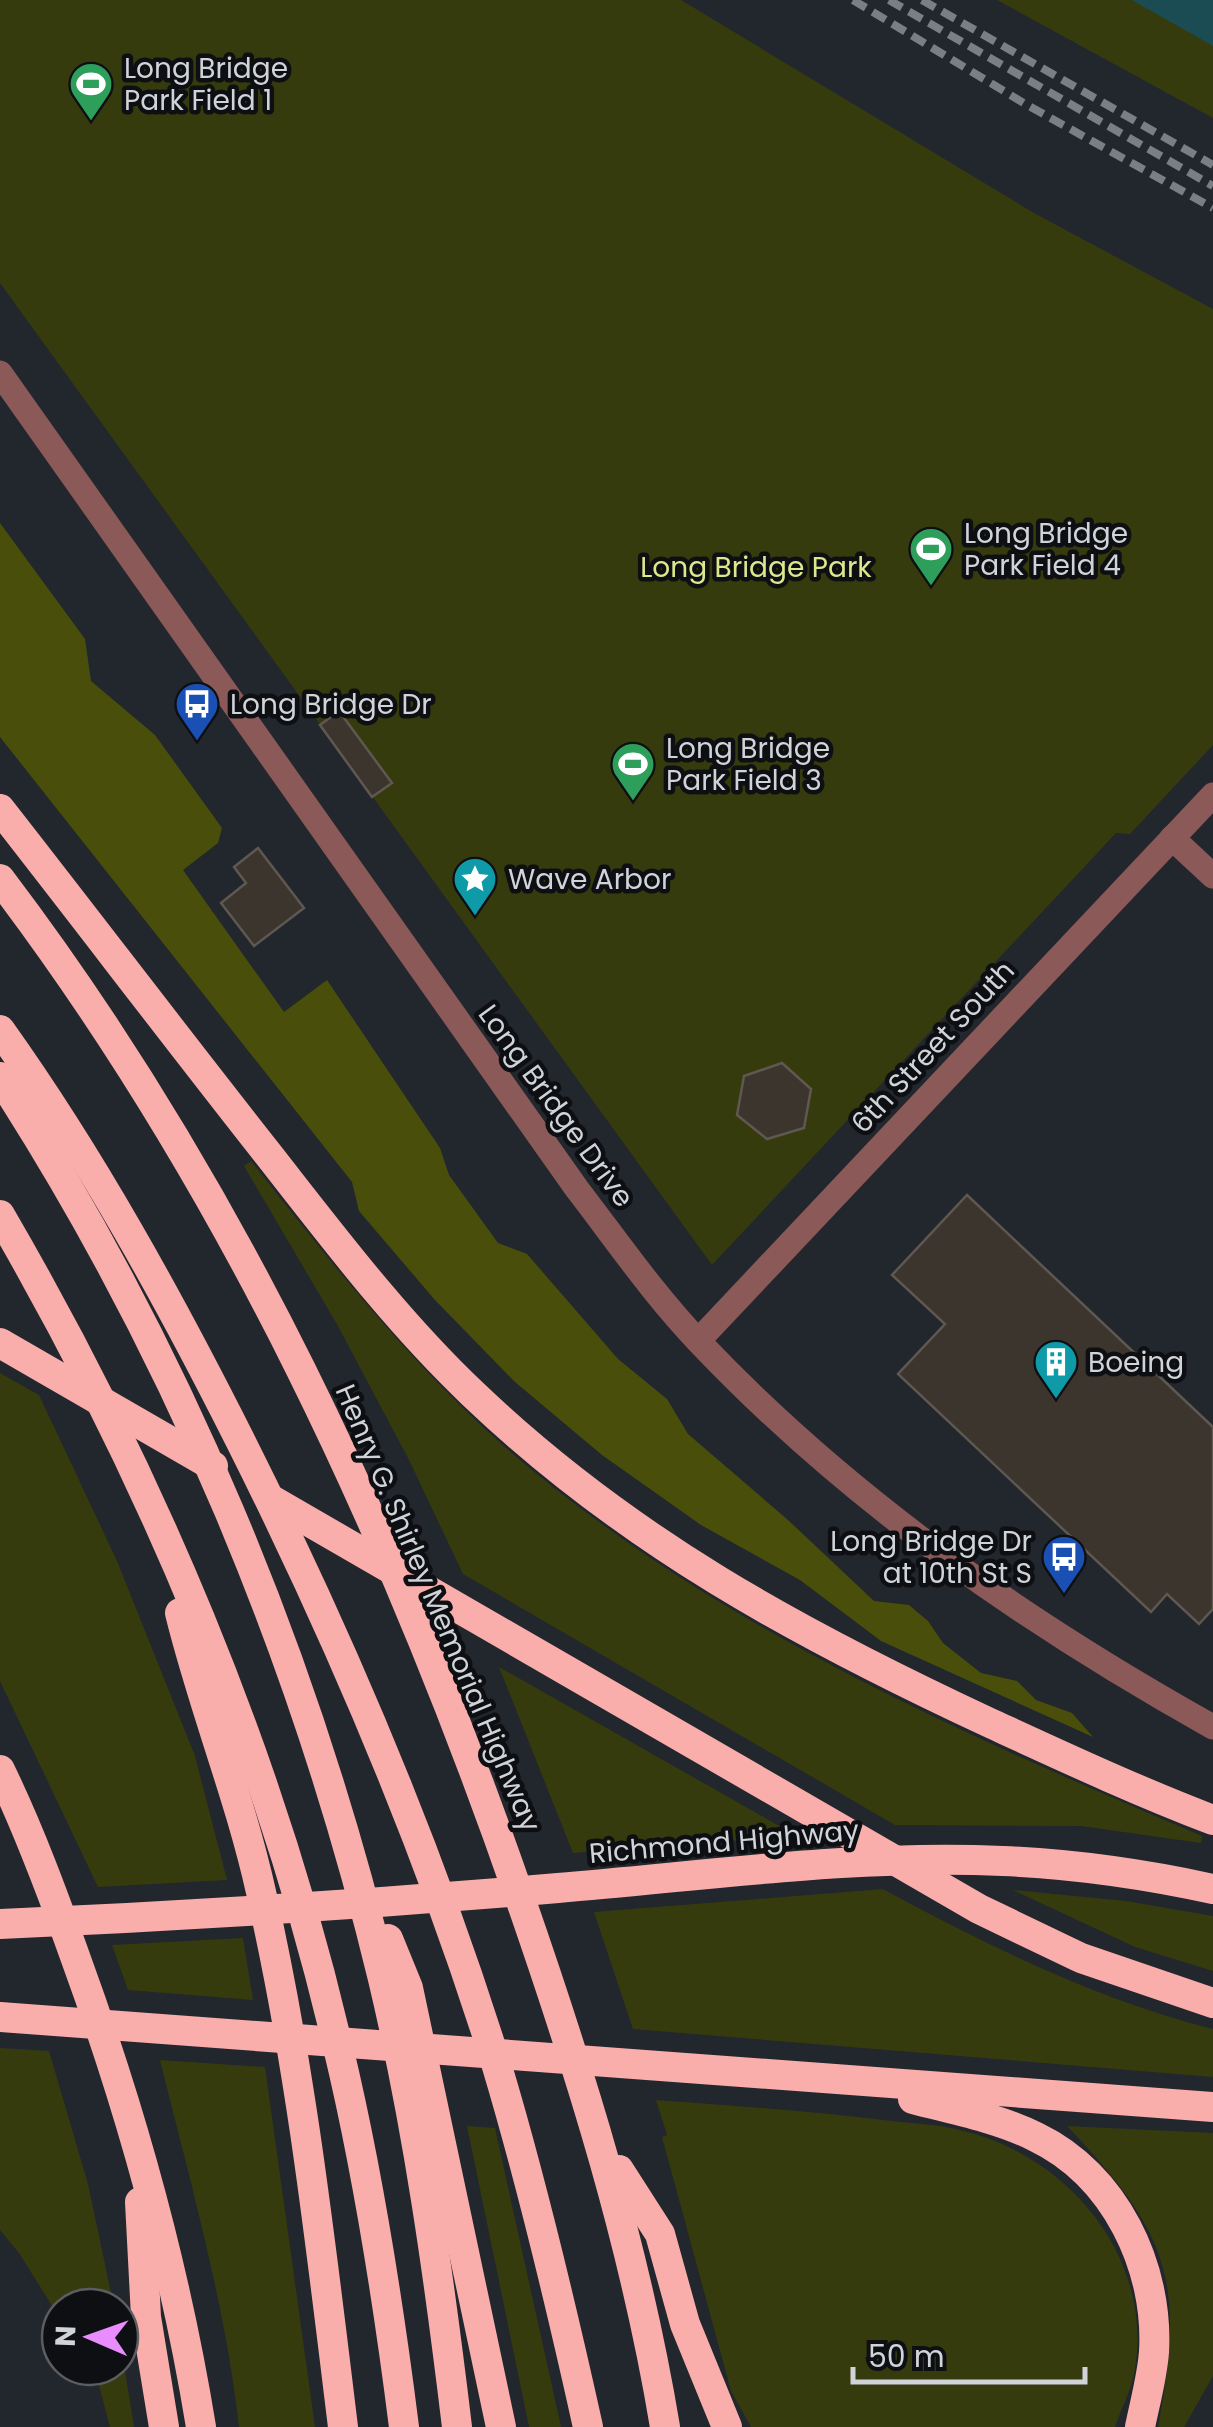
<svg xmlns="http://www.w3.org/2000/svg" width="1213" height="2427" font-family="Poppins,sans-serif">
  <style>
    .green { fill: #363b0e }
    .forest { fill: #494f0a }
    .water { fill: #1c4c53 }
    .building { fill: #3b352e; stroke: #5f5851; stroke-width: 2.5 }
    .lines { fill: none; stroke-linecap: round; stroke-linejoin: round }
    .minor { stroke: #8b5958; stroke-width: 25 }
    .highway { stroke: #f9aeac; stroke-width: 30 }
    .rail { stroke: #7b7e84; stroke-width: 8; stroke-dasharray: 15 8; stroke-linecap: butt }
    .labels { text-anchor: middle; dominant-baseline: central; stroke-width: 9; stroke-linejoin: round; paint-order: stroke }
    .poi-label { font-size: 28px; fill: #d0d3d8; stroke: #0d0f12; text-anchor: start }
    .park-label { font-size: 28px; fill: #dce88c; stroke: #0d0f12 }
    .street-label { font-size: 28px; fill: #d0d3d8; stroke: #0d0f12 }
  </style>
  <rect width="100%" height="100%" fill="#22262d"/>
  <!-- green -->
  <g class="green">
    <polygon points="0,0 681,0 1034,213 1213,309 1213,745 1130,834 1116,833 712,1265 0,283"/>
    <polygon points="997,0 1213,0 1213,118"/>
    <path d="M251,1161C340,1274 429,1388 543,1479C739,1637 972,1738 1202,1836L1201,1843L1081,1826L895,1825L463,1574L409,1460L338,1326L244,1166Z"/>
    <polygon points="0,1373 39,1395 117,1561 195,1756 227,1880 98,1887 0,1681"/>
    <polygon points="499,1667 797,1836 573,1853"/>
    <path d="M883,1889C988,1946 1096,1999 1213,2029V2077L633,2029L594,1912Z"/>
    <polygon points="1013,1890 1126,1901 1213,1916 1213,1971 1135,1947"/>
    <polygon points="243,1938 253,2000 128,1990 112,1945"/>
    <polygon points="0,2048 49,2051 88,2184 114,2307 60,2307 56,2312 19,2253 0,2230"/>
    <path d="M160,2060L265,2067L315,2427H239C225,2303 190,2181 160,2060Z"/>
    <path d="M656,2100C735,2106 814,2111 892,2121C914,2124 938,2124 960,2130C1068,2155 1153,2256 1135,2369C1132,2389 1121,2409 1115,2427H751L731,2391L662,2137L667,2135Z"/>
    <polygon points="467,2126 495,2128 561,2427 529,2427"/>
    <path d="M1067,2126L1213,2133V2376L1184,2427H1158C1186,2281 1169,2233 1067,2126Z"/>
    <polygon points="120,2340 134,2427 110,2427 94,2367 120,2367"/>
  </g>
  <!-- forest -->
  <polygon class="forest" points="0,523 85,639 91,681 155,735 222,828 218,843 183,870 284,1012 327,980 440,1148 449,1175 498,1243 527,1254 618,1359 667,1399 688,1434 788,1520 874,1601 909,1605 928,1621 943,1643 981,1673 1017,1681 1036,1700 1072,1713 1093,1737 881,1641 800,1580 701,1525 602,1455 515,1382 435,1300 359,1211 352,1182 0,737"/>
  <!-- water -->
  <polygon class="water" points="1132,0 1213,0 1213,46"/>
  <!-- building -->
  <g class="building">
    <polygon points="339,711 392,783 372,797 320,725"/>
    <polygon points="258,848 304,908 254,946 221,903 246,883 234,867"/>
    <polygon points="782,1063 811,1089 804,1128 767,1139 737,1115 744,1076"/>
    <polygon points="967,1195 1213,1427 1213,1609 1199,1624 1167,1594 1151,1612 898,1374 945,1324 892,1275"/>
  </g>
  <g class="lines">
    <!-- minor -->
    <g class="minor">
      <path d="M0,373L577,1189C617,1241 654,1295 700,1343C848,1499 1025,1622 1213,1727"/>
      <polyline points="1172,838 1213,876"/>
      <polyline points="698,1341 1213,795"/>
    </g>
    <!-- highway -->
    <g class="highway">
      <path d="M0,809C90,924 178,1040 268,1154C333,1237 397,1322 473,1394C627,1541 799,1634 990,1723C1064,1757 1137,1791 1213,1820"/>
      <path d="M0,879C233,1186 395,1538 521,1901C581,2074 635,2246 665,2427"/>
      <path d="M0,1030C92,1159 169,1299 240,1440C341,1641 429,1848 496,2063C532,2183 561,2305 588,2427"/>
      <path d="M0,1077C178,1352 306,1660 383,1979C418,2126 439,2277 457,2427"/>
      <path d="M0,1215C150,1473 270,1755 338,2047C368,2172 388,2300 404,2427"/>
      <polyline points="0,1343 213,1466"/>
      <polyline points="270,1499 979,1909 1081,1958 1213,2003"/>
      <path d="M180,1613C203,1707 240,1797 261,1892C301,2067 321,2248 343,2427"/>
      <path d="M0,1770C30,1832 54,1897 77,1962C132,2113 175,2267 201,2427"/>
      <path d="M0,1924C186,1916 372,1904 558,1888C705,1876 856,1854 1003,1861C1074,1864 1144,1874 1213,1889"/>
      <polyline points="388,1939 408,1988 501,2427"/>
      <polyline points="0,2017 1213,2107"/>
      <path d="M913,2099C954,2110 998,2118 1036,2137C1115,2175 1159,2267 1154,2352C1152,2378 1145,2402 1140,2427"/>
      <polyline points="619,2170 660,2234 685,2324 727,2427"/>
      <polyline points="140,2202 146,2317 164,2427"/>
    </g>
    <!-- rail -->
    <g class="rail">
      <polyline points="853,0 1027,105 1213,208"/>
      <polyline points="889,0 1213,186"/>
      <polyline points="922,0 1213,165"/>
    </g>
  </g>
  <!-- icons -->
  <defs>
    <symbol id="stadium-pin" viewBox="-11 -11 22 30"><path d="M0 17L-7.5 6A9.5 9.5 0 1 1 7.5 6Z" fill="#2e9e5b" stroke="#0d0f12"/><path d="M0-5a6.5 5 0 1 0 0 10a6.5 5 0 1 0 0-10ZM-3.5-1.8h7v3.6h-7Z" fill="#fff"/></symbol>
    <symbol id="bus-pin" viewBox="-11 -11 22 30"><path d="M0 17L-7.5 6A9.5 9.5 0 1 1 7.5 6Z" fill="#1a4fb4" stroke="#0d0f12"/><path d="M-5-6H5V4H4V6H2V4H-2V6H-4V4H-5ZM-3.5-4V0h7V-4ZM-3.5 1.2v1.5H-2V1.2ZM2 1.2v1.5H3.5V1.2Z" fill="#fff"/></symbol>
    <symbol id="sight-pin" viewBox="-11 -11 22 30"><path d="M0 17L-7.5 6A9.5 9.5 0 1 1 7.5 6Z" fill="#0f9aa8" stroke="#0d0f12"/><path d="M0-6L1.8-2.2L6-1.7L2.9 1.2L3.7 5.4L0 3.3L-3.7 5.4L-2.9 1.2L-6-1.7L-1.8-2.2Z" fill="#fff"/></symbol>
    <symbol id="building-pin" viewBox="-11 -11 22 30"><path d="M0 17L-7.5 6A9.5 9.5 0 1 1 7.5 6Z" fill="#0f9aa8" stroke="#0d0f12"/><path d="M-4-6H4V6H1V3H-1V6H-4ZM-2.5-4.3h1.7v1.8h-1.7ZM.8-4.3h1.7v1.8H.8ZM-2.5-1h1.7V.8h-1.7ZM.8-1h1.7V.8H.8Z" fill="#fff"/></symbol>
  </defs>
  <g fill-rule="evenodd">
    <use href="#stadium-pin" x="66" y="59" width="50" height="68"/>
    <use href="#stadium-pin" x="906" y="524" width="50" height="68"/>
    <use href="#bus-pin" x="172" y="679" width="50" height="68"/>
    <use href="#stadium-pin" x="608" y="739" width="50" height="68"/>
    <use href="#sight-pin" x="450" y="854" width="50" height="68"/>
    <use href="#building-pin" x="1031" y="1337" width="50" height="68"/>
    <use href="#bus-pin" x="1039" y="1532" width="50" height="68"/>
  </g>
  <g class="labels">
    <!-- poi labels -->
    <g class="poi-label">
      <text x="124" y="68">Long Bridge<tspan x="124" dy="32">Park Field 1</tspan></text>
      <text x="964" y="533">Long Bridge<tspan x="964" dy="32">Park Field 4</tspan></text>
      <text x="230" y="704">Long Bridge Dr</text>
      <text x="666" y="748">Long Bridge<tspan x="666" dy="32">Park Field 3</tspan></text>
      <text x="508" y="879">Wave Arbor</text>
      <text x="1088" y="1362">Boeing</text>
      <text x="1032" y="1541" text-anchor="end">Long Bridge Dr<tspan x="1032" dy="32">at 10th St S</tspan></text>
    </g>
    <!-- park labels -->
    <g class="park-label">
      <text x="756" y="567">Long Bridge Park</text>
    </g>
    <!-- street labels -->
    <g class="street-label">
      <text transform="translate(933 1047) rotate(-47)">6th Street South</text>
      <text transform="translate(556 1106) rotate(54)">Long Bridge Drive</text>
      <text transform="translate(438 1608) rotate(67)">Henry G. Shirley Memorial Highway</text>
      <text transform="translate(724 1842) rotate(-5)">Richmond Highway</text>
    </g>
  </g>
  <!-- north arrow -->
  <g transform="translate(90 2337) rotate(272)"><circle r="48" fill="#0d0f12" stroke="#5b5d61" stroke-width="2.5"/>
  <path d="M0-8L18 38L0 25L-18 38Z" fill="#e98dfe"/>
  <text y="-15" font-size="28" font-weight="bold" text-anchor="middle" fill="#d0d3d8">N</text>
  </g>
  <!-- scale -->
  <path d="M853 2367v15h232v-15" fill="none" stroke="#d0d3d8" stroke-width="5"/>
  <text x="868" y="2367" font-size="30" fill="#d0d3d8" stroke="#0d0f12" stroke-width="8" paint-order="stroke">50 m</text>
</svg>
